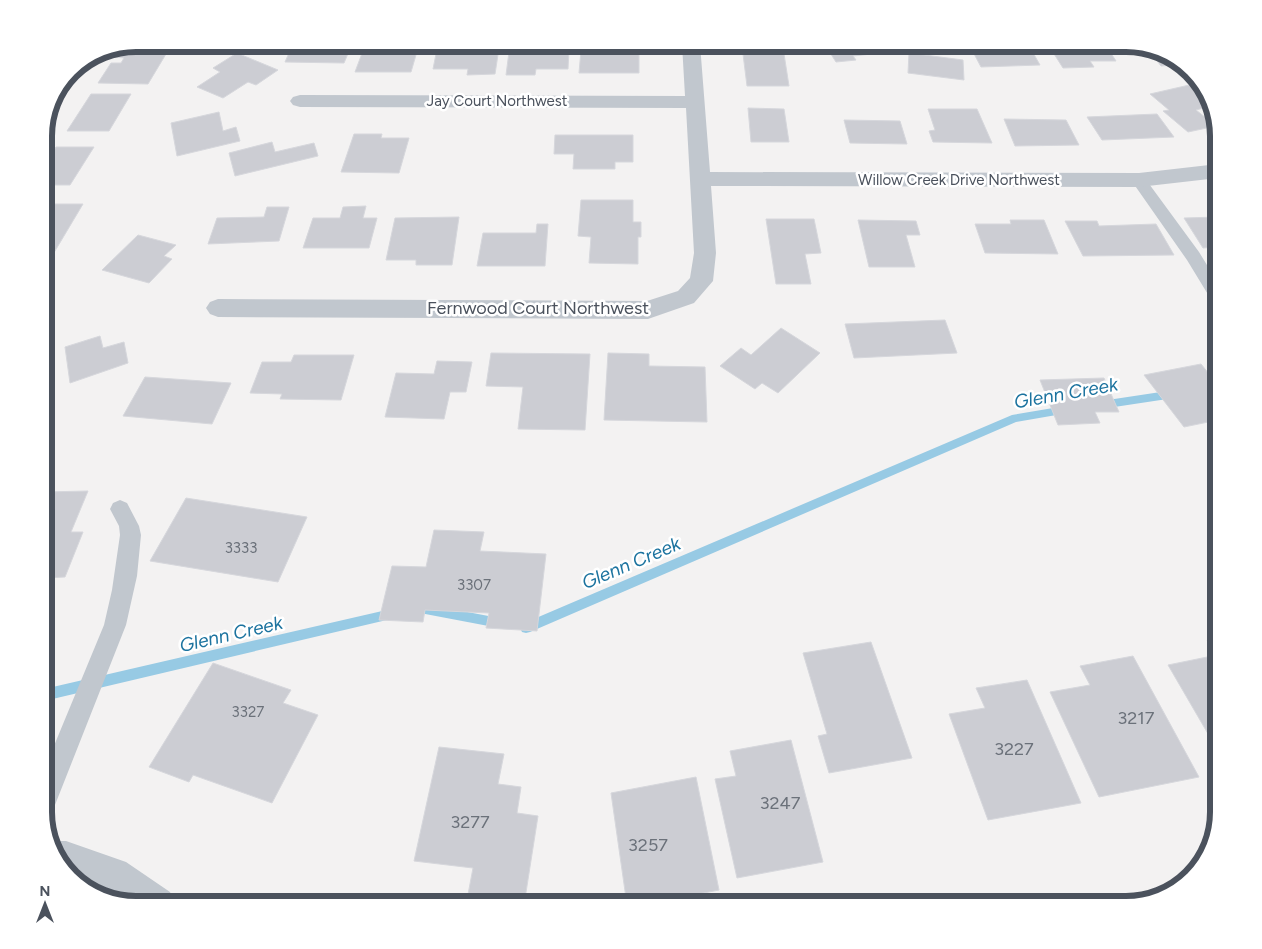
<svg xmlns="http://www.w3.org/2000/svg" width="1262" height="949" font-family="Figtree,sans-serif">
  <style>
    .lines { fill: none; stroke-linecap: round; stroke-linejoin: round }
    .stream { fill: #97cae4; fill-rule: evenodd }
    .building { fill: #cccdd3; stroke: #d6d7dc }
    .lane { fill: #c1c7ce; fill-rule: evenodd }
    .street { fill: #c1c7ce; fill-rule: evenodd }
    .labels { text-anchor: middle; dominant-baseline: central; stroke-width: 5; stroke-linejoin: round; paint-order: stroke }
    .far-street-label { font-size: 15px; fill: #4b525d; stroke: #fff }
    .number-label { font-size: 15px; fill: #6b717a }
    .street-label { font-size: 18px; fill: #4b525d; stroke: #fff }
    .near-number-label { font-size: 18px; fill: #6b717a }
    .water-label { font-size: 19px; font-style: italic; fill: #1c739f; stroke: #fff }
    .rim { fill: none; stroke: #4b525d; stroke-width: 6 }
  </style>
  <rect width="100%" height="100%" fill="#f3f2f2"/>
  <g class="lines">
    <!-- stream -->
    <g class="stream">
      <polygon points="1174,390 1179,394 1174,398 1101,409 1096,405 1101,401"/>
      <polygon points="1065,406 1070,410 1068,413 1016,422 530,632 526,633 522,632 520,628 522,624 1012,415"/>
      <polygon points="420,603 499,618 503,619 505,623 503,627 499,628 420,613 416,612 414,608 416,604"/>
      <polygon points="391,609 395,610 397,614 395,618 391,619 44,701 44,689"/>
    </g>
  </g>
  <!-- building -->
  <g class="building">
    <polygon points="137,44 172,44 148,84 98,83 111,63 121,63 124,58 115,57 120,50"/>
    <polygon points="293,44 352,44 344,63 285,62"/>
    <polygon points="510,44 545,44 545,49 569,49 568,69 536,69 535,75 506,75"/>
    <polygon points="838,44 884,44 890,52 853,56 856,60 836,62 827,48 840,47"/>
    <polygon points="998,44 1028,44 1040,65 981,67 972,50 1001,49"/>
    <polygon points="1076,44 1105,44 1116,61 1090,61 1094,67 1063,68 1049,46 1077,45"/>
    <polygon points="364,48 418,48 411,72 355,72"/>
    <polygon points="499,48 495,74 467,75 468,69 433,69 437,49"/>
    <polygon points="581,50 639,50 639,73 579,73"/>
    <polygon points="237,53 278,70 256,85 248,82 223,98 197,87 220,72 213,68"/>
    <polygon points="909,53 963,60 964,80 908,73"/>
    <polygon points="1151,53 1182,63 1187,70 1177,70 1173,65 1161,66"/>
    <polygon points="743,54 784,54 789,86 747,86"/>
    <polygon points="1198,83 1209,96 1211,106 1196,110 1216,126 1188,132 1163,111 1169,110 1150,94"/>
    <polygon points="91,94 131,94 109,131 67,131"/>
    <polygon points="748,108 784,109 789,142 751,142"/>
    <polygon points="928,109 977,109 992,143 933,142 929,131 935,130"/>
    <polygon points="219,112 223,131 236,127 240,141 177,156 171,123"/>
    <polygon points="1157,114 1174,137 1102,140 1087,117"/>
    <polygon points="1004,119 1066,120 1079,145 1015,146"/>
    <polygon points="844,120 900,121 907,144 850,143"/>
    <polygon points="354,134 382,134 381,138 409,138 399,173 341,172"/>
    <polygon points="555,135 633,135 633,162 615,162 615,169 573,169 574,154 554,154"/>
    <polygon points="272,142 275,152 314,143 318,156 235,176 229,153"/>
    <polygon points="56,147 94,147 70,185 44,185 44,165"/>
    <polygon points="581,200 633,200 633,222 641,222 641,237 638,237 638,264 589,263 591,237 578,236"/>
    <polygon points="44,204 83,204 52,256 44,256"/>
    <polygon points="366,206 363,218 377,218 369,248 303,248 313,218 340,218 343,207"/>
    <polygon points="267,207 289,207 279,241 208,244 217,218 264,217"/>
    <polygon points="459,217 452,265 416,265 416,260 386,260 395,218"/>
    <polygon points="1218,217 1218,247 1203,248 1184,218"/>
    <polygon points="766,219 814,219 821,253 805,254 811,284 776,284"/>
    <polygon points="858,220 916,221 920,235 906,235 915,267 869,267"/>
    <polygon points="1010,220 1044,220 1058,254 985,253 975,224 1011,224"/>
    <polygon points="1065,221 1097,221 1099,226 1156,224 1174,255 1083,256"/>
    <polygon points="537,224 548,224 545,266 477,266 483,233 536,233"/>
    <polygon points="138,235 176,245 164,256 172,259 149,283 102,270"/>
    <polygon points="945,320 957,353 854,358 845,324"/>
    <polygon points="781,328 820,353 778,393 762,383 755,389 720,366 741,348 751,355"/>
    <polygon points="100,336 103,348 124,342 128,363 70,383 65,347"/>
    <polygon points="491,353 590,354 585,430 518,429 523,387 486,386"/>
    <polygon points="608,353 649,354 649,366 705,367 707,422 604,420"/>
    <polygon points="294,355 354,355 341,400 280,399 282,394 250,393 262,362 291,362"/>
    <polygon points="437,361 472,362 466,392 450,392 444,419 385,417 396,373 434,374"/>
    <polygon points="1201,364 1218,385 1218,420 1184,427 1144,375"/>
    <polygon points="145,377 231,383 212,424 123,416"/>
    <polygon points="1104,378 1119,412 1095,412 1100,423 1058,425 1040,380"/>
    <polygon points="88,491 71,532 83,532 65,577 44,578 44,492"/>
    <polygon points="186,498 307,517 278,582 150,561"/>
    <polygon points="434,530 484,532 480,551 546,554 537,631 486,628 489,613 425,610 423,622 379,620 392,566 426,567"/>
    <polygon points="1218,637 1218,751 1168,665 1217,655 1207,640"/>
    <polygon points="871,642 912,758 829,773 818,736 827,734 803,653"/>
    <polygon points="1133,656 1199,777 1099,797 1050,692 1090,685 1080,666"/>
    <polygon points="213,663 291,690 283,703 318,715 272,803 193,775 189,782 149,767"/>
    <polygon points="1027,680 1081,803 988,820 949,714 985,708 976,688"/>
    <polygon points="791,740 823,862 737,878 715,779 736,776 730,751"/>
    <polygon points="439,747 504,754 498,784 521,787 517,813 538,816 524,905 466,905 473,868 414,861"/>
    <polygon points="696,777 719,890 643,905 627,905 611,793"/>
  </g>
  <g class="lines">
    <!-- lane -->
    <g class="lane">
      <polygon points="1139,175 1144,177 1199,252 1218,283 1218,303 1212,301 1187,260 1131,180 1134,177"/>
      <polygon points="120,500 127,503 139,526 141,535 137,576 126,625 53,810 44,814 44,770 104,625 112,590 120,535 119,526 110,509 113,503"/>
    </g>
    <!-- street -->
    <g class="street">
      <polygon points="682,44 700,44 710,172 1139,173 1218,164 1218,178 1139,187 711,186 716,253 713,281 694,303 648,319 218,317 210,314 206,308 210,302 218,299 647,301 678,291 690,278 694,253 686,108 300,107 293,105 290,101 293,97 300,95 685,96"/>
      <polygon points="58,841 66,841 126,862 170,892 176,905 137,905 114,897 103,890 76,880 53,854 51,844"/>
    </g>
  </g>
  <g class="labels">
    <!-- far-street labels -->
    <g class="far-street-label">
      <text x="497" y="101">Jay Court Northwest</text>
      <text x="959" y="180">Willow Creek Drive Northwest</text>
    </g>
    <!-- number labels -->
    <g class="number-label">
      <text x="241" y="548">3333</text>
      <text x="474" y="585">3307</text>
      <text x="248" y="712">3327</text>
    </g>
    <!-- street labels -->
    <g class="street-label">
      <text x="538" y="308">Fernwood Court Northwest</text>
    </g>
    <!-- near-number labels -->
    <g class="near-number-label">
      <text x="1136" y="718">3217</text>
      <text x="1014" y="749">3227</text>
      <text x="780" y="803">3247</text>
      <text x="470" y="822">3277</text>
      <text x="648" y="845">3257</text>
    </g>
    <!-- water labels -->
    <g class="water-label">
      <text transform="translate(1066 393) rotate(-10)">Glenn Creek</text>
      <text transform="translate(631 563) rotate(-23)">Glenn Creek</text>
      <text transform="translate(231 634) rotate(-13)">Glenn Creek</text>
    </g>
  </g>
  <!-- crop -->
  <path d="M0 0H1262V949H0ZM136 52H1126A84 84 0 0 1 1210 136V812A84 84 0 0 1 1126 896H136A84 84 0 0 1 52 812V136A84 84 0 0 1 136 52Z" fill="#fff" fill-rule="evenodd"/>
  <path class="rim" d="M136 52H1126A84 84 0 0 1 1210 136V812A84 84 0 0 1 1126 896H136A84 84 0 0 1 52 812V136A84 84 0 0 1 136 52Z"/>
  <!-- north arrow -->
  <g transform="translate(45 904)" stroke="#ffffff" stroke-width="4" paint-order="stroke">
  <path d="M0-4L9 19L0 12L-9 19Z" fill="#4b525d"/>
  <text y="-8" font-size="14" font-weight="bold" text-anchor="middle" fill="#4b525d">N</text>
  </g>
</svg>
